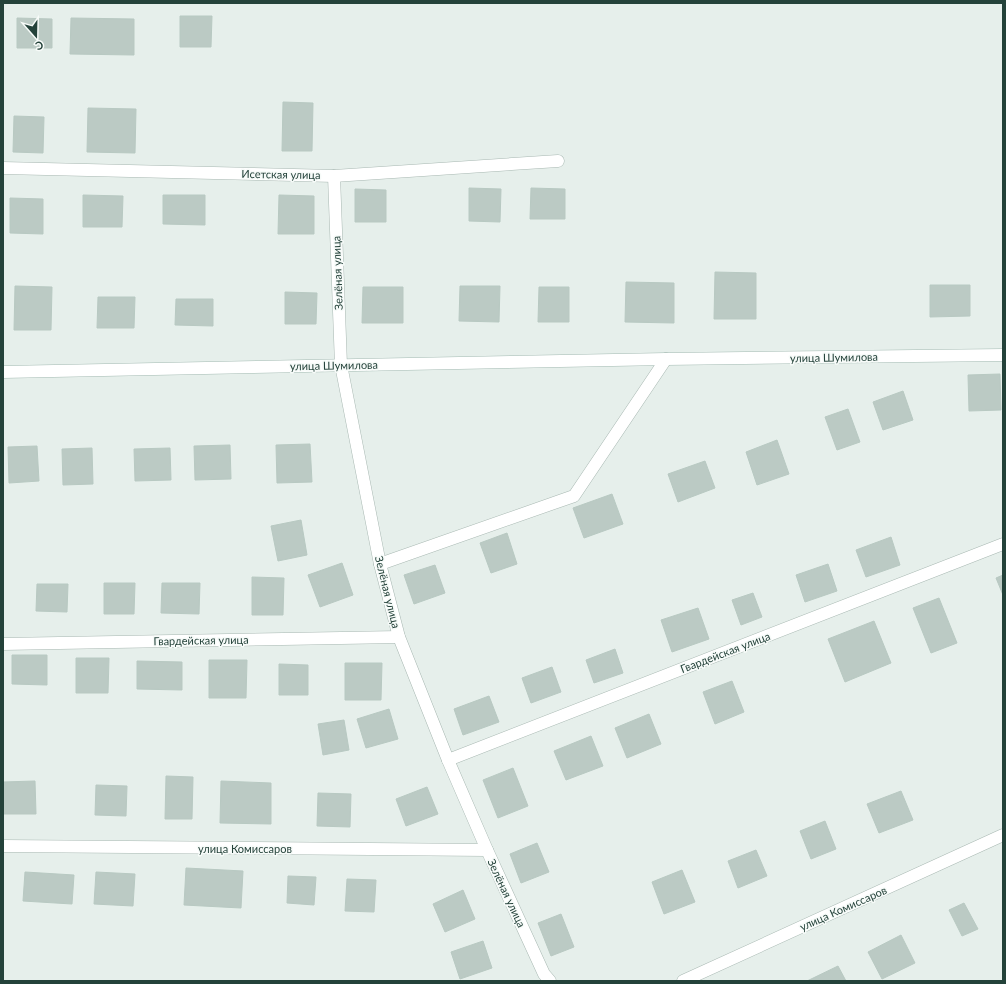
<svg xmlns="http://www.w3.org/2000/svg" width="1006" height="984" font-family="Lato,sans-serif">
  <style>
    .building { fill: #bbcac4; stroke: #b8c9c2 }
    .lines { fill: none; stroke-linecap: round; stroke-linejoin: round }
    .street-casing { stroke: #a8b8b2; stroke-width: 13 }
    .secondary-casing { stroke: #a4bbb3; stroke-width: 13 }
    .street { stroke: #fff; stroke-width: 12 }
    .secondary { stroke: #fff; stroke-width: 12 }
    .labels { text-anchor: middle; dominant-baseline: central; stroke-width: 3; stroke-linejoin: round; paint-order: stroke }
    .street-label { font-size: 11px; fill: #24423a; stroke: #f7fbf9 }
  </style>
  <rect width="100%" height="100%" fill="#e6efeb"/>
  <!-- building -->
  <g class="building">
    <polygon points="180,16 212,16 211,47 180,47"/>
    <polygon points="17,18 52,19 52,48 17,48"/>
    <polygon points="71,18 134,19 134,55 70,54"/>
    <polygon points="283,102 313,103 312,151 282,151"/>
    <polygon points="88,108 136,109 135,153 87,152"/>
    <polygon points="14,116 44,117 43,153 13,152"/>
    <polygon points="469,188 501,189 500,222 469,221"/>
    <polygon points="531,188 565,189 565,219 530,219"/>
    <polygon points="355,189 386,190 386,222 355,222"/>
    <polygon points="83,195 123,196 122,227 83,227"/>
    <polygon points="163,195 205,195 205,225 163,224"/>
    <polygon points="279,195 314,196 314,234 278,234"/>
    <polygon points="10,198 43,199 43,234 10,233"/>
    <polygon points="715,272 756,273 756,319 714,319"/>
    <polygon points="626,282 674,283 674,323 625,322"/>
    <polygon points="930,285 970,285 970,316 930,317"/>
    <polygon points="15,286 52,287 51,330 14,330"/>
    <polygon points="460,286 500,286 499,322 459,321"/>
    <polygon points="363,287 403,287 403,323 362,323"/>
    <polygon points="539,287 569,287 569,322 538,322"/>
    <polygon points="285,292 317,293 316,324 285,324"/>
    <polygon points="98,297 135,297 134,328 97,328"/>
    <polygon points="176,299 213,299 213,326 175,325"/>
    <polygon points="1000,374 1001,410 969,411 968,375"/>
    <polygon points="903,391 913,420 883,430 873,402"/>
    <polygon points="848,409 860,442 837,450 825,417"/>
    <polygon points="777,440 789,474 757,485 746,452"/>
    <polygon points="310,444 312,482 277,483 276,445"/>
    <polygon points="230,445 231,479 195,480 194,446"/>
    <polygon points="37,446 39,481 9,483 8,447"/>
    <polygon points="92,448 93,484 63,485 62,449"/>
    <polygon points="170,448 171,480 135,481 134,449"/>
    <polygon points="705,461 715,488 678,502 668,474"/>
    <polygon points="612,494 623,524 584,538 573,508"/>
    <polygon points="301,520 307,555 278,561 271,526"/>
    <polygon points="507,533 517,564 491,573 480,543"/>
    <polygon points="891,537 900,565 866,577 856,550"/>
    <polygon points="342,563 353,595 320,607 308,575"/>
    <polygon points="828,564 837,591 805,602 796,575"/>
    <polygon points="435,565 445,593 414,604 404,575"/>
    <polygon points="1003,575 1003,595 996,578"/>
    <polygon points="252,577 284,578 283,615 252,615"/>
    <polygon points="104,583 135,583 134,614 104,614"/>
    <polygon points="162,583 200,583 199,614 161,613"/>
    <polygon points="37,584 68,584 67,612 36,611"/>
    <polygon points="753,593 762,617 741,625 732,600"/>
    <polygon points="939,598 957,643 931,653 913,608"/>
    <polygon points="698,608 709,639 672,652 661,620"/>
    <polygon points="874,621 891,663 845,682 828,639"/>
    <polygon points="615,649 623,673 594,683 586,660"/>
    <polygon points="12,655 47,655 47,685 12,684"/>
    <polygon points="76,658 109,658 108,693 76,693"/>
    <polygon points="209,660 247,660 246,698 209,698"/>
    <polygon points="137,661 182,662 182,690 137,689"/>
    <polygon points="345,663 382,663 381,700 345,700"/>
    <polygon points="279,664 308,665 308,695 279,695"/>
    <polygon points="552,667 561,692 531,703 522,678"/>
    <polygon points="732,681 744,712 715,724 703,692"/>
    <polygon points="489,696 499,722 463,735 454,709"/>
    <polygon points="389,709 398,739 366,748 357,719"/>
    <polygon points="649,714 661,744 627,758 615,728"/>
    <polygon points="344,720 349,750 323,755 318,724"/>
    <polygon points="591,736 603,766 566,780 554,751"/>
    <polygon points="513,768 528,806 498,818 483,780"/>
    <polygon points="166,776 193,777 192,819 165,819"/>
    <polygon points="35,781 36,814 3,814 3,782"/>
    <polygon points="221,781 271,783 271,824 220,823"/>
    <polygon points="96,785 127,786 126,816 95,815"/>
    <polygon points="427,787 438,814 406,826 396,799"/>
    <polygon points="901,791 913,820 879,833 867,804"/>
    <polygon points="318,793 351,794 350,827 317,826"/>
    <polygon points="825,821 836,849 811,859 800,831"/>
    <polygon points="537,843 549,872 521,883 510,854"/>
    <polygon points="756,850 767,876 738,888 728,861"/>
    <polygon points="186,868 243,871 241,908 184,905"/>
    <polygon points="682,870 695,902 664,914 652,882"/>
    <polygon points="25,872 74,875 72,904 23,901"/>
    <polygon points="96,872 135,874 133,906 94,904"/>
    <polygon points="288,876 316,877 314,905 287,903"/>
    <polygon points="347,879 376,880 374,912 345,911"/>
    <polygon points="463,890 475,919 445,932 433,904"/>
    <polygon points="964,903 978,929 962,936 949,910"/>
    <polygon points="561,914 574,947 551,956 538,923"/>
    <polygon points="901,935 915,963 882,979 868,952"/>
    <polygon points="483,941 492,968 460,979 451,952"/>
    <polygon points="838,966 846,981 807,981"/>
  </g>
  <g class="lines">
    <defs>
      <g id="street">
        <polyline points="3,168 334,176 558,161"/>
        <polyline points="334,176 341,365 380,564 399,637 448,760 487,850 544,974 550,981"/>
        <polyline points="380,564 574,496 666,359"/>
        <polyline points="3,644 399,637"/>
        <polyline points="448,760 1003,544"/>
        <polyline points="3,846 487,850"/>
        <polyline points="683,981 1003,835"/>
      </g>
      <polyline id="secondary" points="3,372 666,359 1003,355"/>
    </defs>
    <!-- street casing -->
    <use href="#street" class="street-casing"/>
    <!-- secondary casing -->
    <use href="#secondary" class="secondary-casing"/>
    <!-- street -->
    <use href="#street" class="street"/>
    <!-- secondary -->
    <use href="#secondary" class="secondary"/>
  </g>
  <g class="labels">
    <!-- street labels -->
    <g class="street-label">
      <text transform="translate(281 174) rotate(1)">Исетская улица</text>
      <text transform="translate(337 273) rotate(-92)">Зелёная улица</text>
      <text transform="translate(834 357) rotate(-1)">улица Шумилова</text>
      <text transform="translate(334 365) rotate(-1)">улица Шумилова</text>
      <text transform="translate(388 592) rotate(76)">Зелёная улица</text>
      <text transform="translate(201 640) rotate(-1)">Гвардейская улица</text>
      <text transform="translate(725 652) rotate(-21)">Гвардейская улица</text>
      <text x="245" y="848">улица Комиссаров</text>
      <text transform="translate(507 893) rotate(65)">Зелёная улица</text>
      <text transform="translate(843 908) rotate(-24)">улица Комиссаров</text>
    </g>
  </g>
  <!-- border -->
  <rect width="1006" height="984" fill="none" stroke="#24423a" stroke-width="8"/>
  <!-- north arrow -->
  <g transform="translate(36 36) rotate(160)" stroke="#f7fbf9" stroke-width="3" paint-order="stroke">
  <path d="M0-3L7 15L0 10L-7 15Z" fill="#24423a"/>
  <text y="-6" font-size="11" font-weight="bold" text-anchor="middle" fill="#24423a">С</text>
  </g>
</svg>
